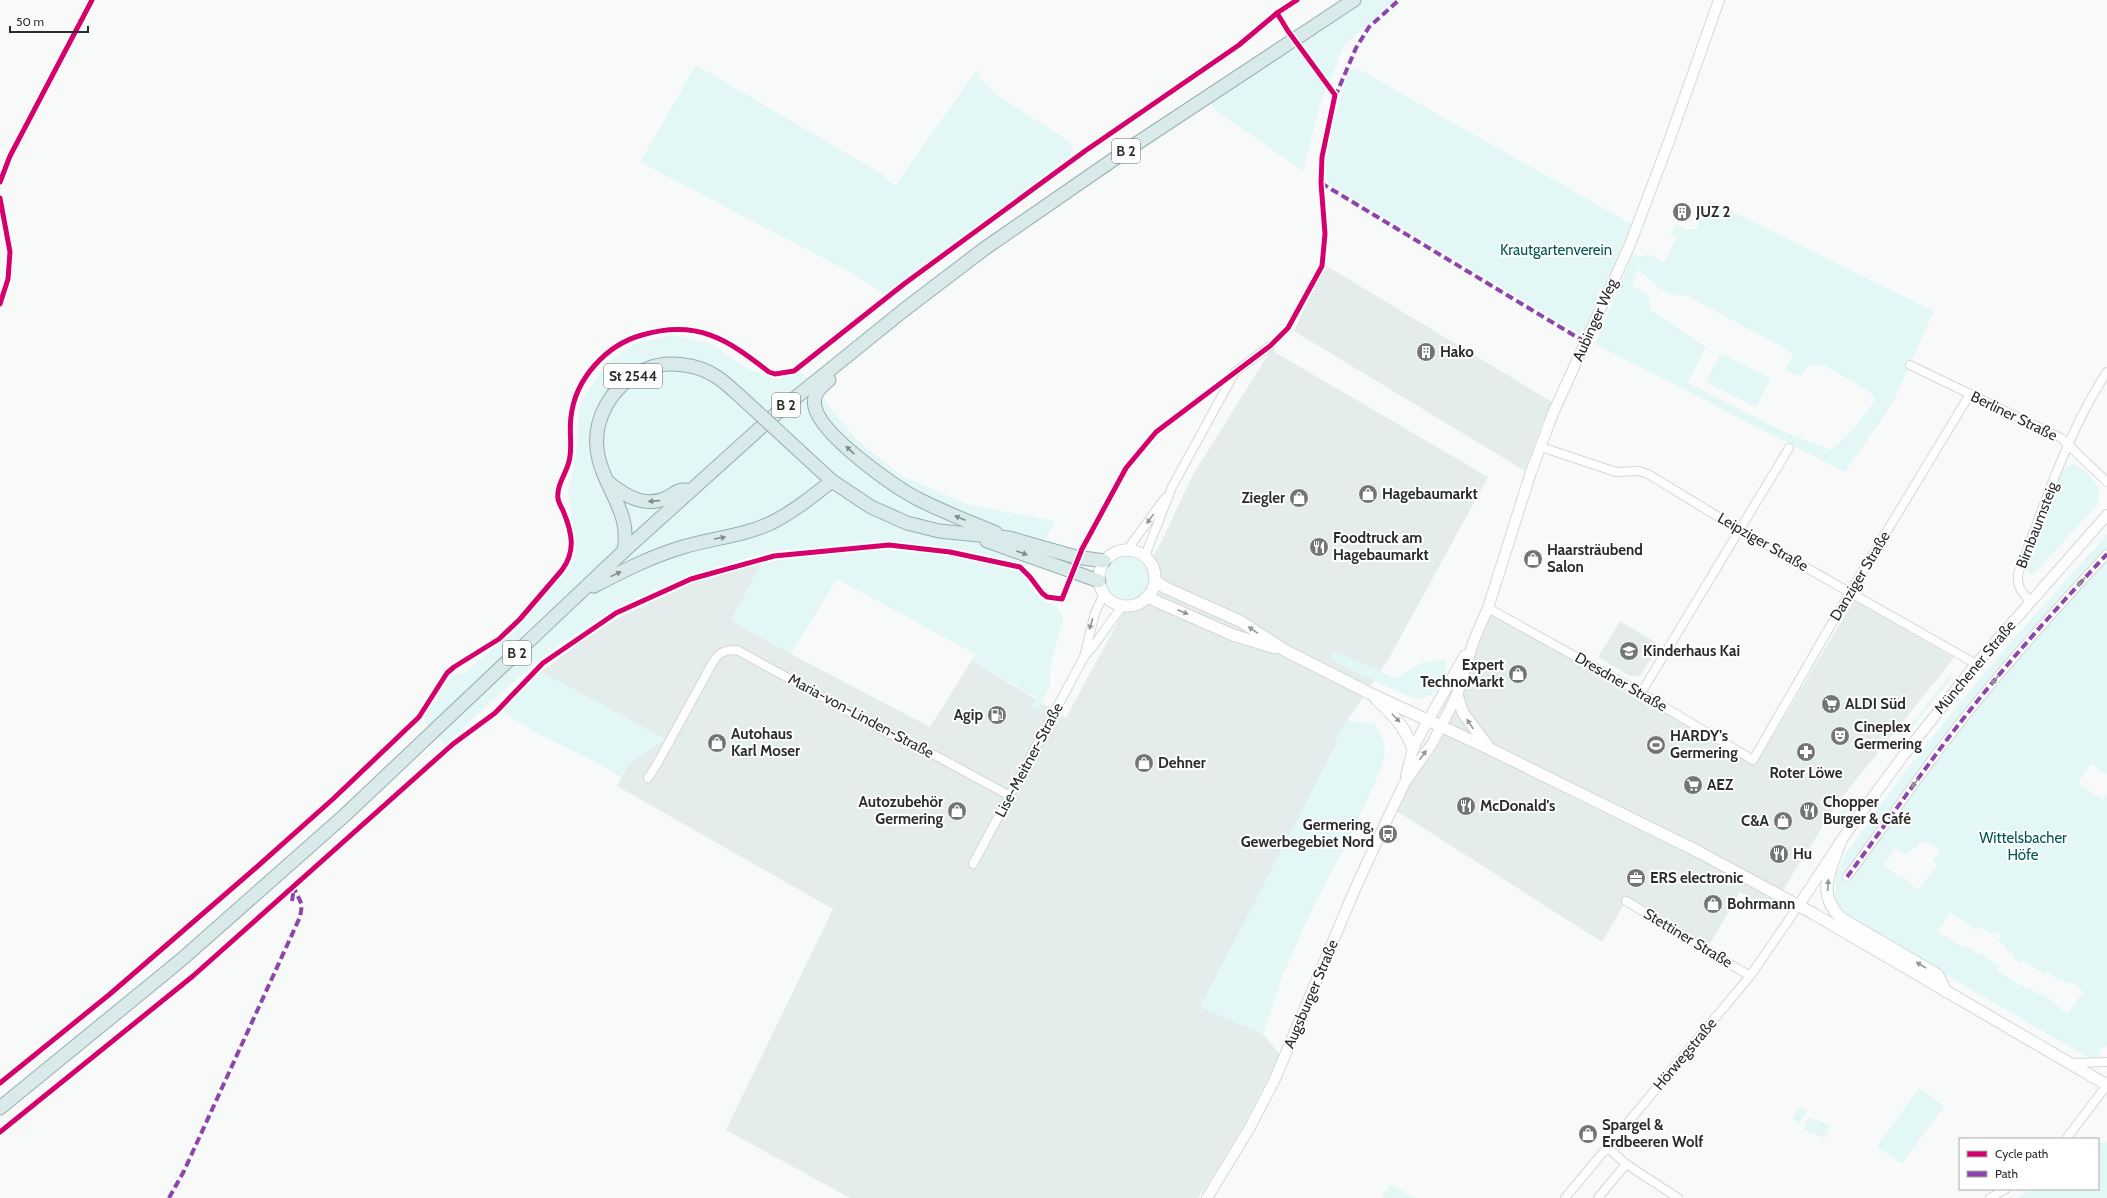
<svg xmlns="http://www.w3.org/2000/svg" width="2107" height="1198" font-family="Cabin,sans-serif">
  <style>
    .built { fill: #e4ecec }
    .green { fill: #e3f7f7; fill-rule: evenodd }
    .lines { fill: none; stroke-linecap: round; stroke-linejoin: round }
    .minor-casing { stroke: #d5d7d7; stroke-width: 10 }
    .tertiary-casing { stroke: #d5d7d7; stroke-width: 12 }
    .secondary-casing { stroke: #d5d7d7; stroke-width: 13 }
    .primary-casing { stroke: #94afaf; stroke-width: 15 }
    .minor { stroke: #fefefe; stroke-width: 8 }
    .tertiary { stroke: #fefefe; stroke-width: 10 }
    .secondary { stroke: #fefefe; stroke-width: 11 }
    .primary { stroke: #dae9e9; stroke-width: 13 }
    .primary-bridge-casing { stroke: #94afaf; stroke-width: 15; stroke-linecap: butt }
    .primary-bridge { stroke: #dae9e9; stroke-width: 13 }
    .quiet { stroke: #8e44ad; stroke-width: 4; stroke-dasharray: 8 4; stroke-linecap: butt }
    .cycleway-casing { stroke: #fff; stroke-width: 8 }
    .cycleway { stroke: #d6006c; stroke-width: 5 }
    .oneway { fill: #828b8b }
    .oneway2 { fill: #949696 }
    .labels { text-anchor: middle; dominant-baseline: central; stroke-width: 4; stroke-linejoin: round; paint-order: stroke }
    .shield { fill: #fff; stroke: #6b6c6c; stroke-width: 1 }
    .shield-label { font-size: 14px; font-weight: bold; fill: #2b2d2d }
    .poi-label { font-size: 15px; font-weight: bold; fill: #2b2d2d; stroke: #fff; text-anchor: start }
    .park-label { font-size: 15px; fill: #005759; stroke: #fff }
    .street-label { font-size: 15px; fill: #2b2d2d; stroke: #fff }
  </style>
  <rect width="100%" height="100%" fill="#f8fafa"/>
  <!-- built -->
  <g class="built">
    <polygon points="1325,265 1552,402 1543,421 1525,471 1294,331"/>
    <polygon points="1271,350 1488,477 1388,660 1335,739 1338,741 1201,1007 1263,1034 1280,1055 1244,1125 1214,1175 1198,1198 850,1198 726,1130 833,909 617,786 629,763 665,739 541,672 585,639 618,618 692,583 762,563 731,620 791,654 930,727 972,660 1066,718 1162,540 1193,475"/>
    <polygon points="1855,599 1954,658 1839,801 1792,875 1772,912 1740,892 1707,949 1626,901 1602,942 1392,808 1446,703 1490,610 1756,764"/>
    <polygon points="1620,621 1660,645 1642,673 1638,676 1630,676 1598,657"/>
  </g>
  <!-- green -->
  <g class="green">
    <polygon points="1362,0 1396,0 1345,44 1320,105 1303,171 1215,110 1210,102"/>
    <polygon points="696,65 882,174 895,186 977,69 981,80 997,95 1069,141 1073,150 1071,156 885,294 848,271 640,162"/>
    <path d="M1357,68L1633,225L1583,336L1330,185C1328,181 1326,177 1325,173C1323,145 1341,99 1349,71Z"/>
    <path d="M1709,200L1934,311L1892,404L1845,472L1595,344L1633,254L1645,257L1646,253L1664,262L1677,237L1670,234L1677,224L1686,230L1696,229ZM1638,270C1653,282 1666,299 1686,295L1793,353L1785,371L1801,376L1808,365H1824L1870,392L1875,400L1852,431L1831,450L1782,431L1688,383L1706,347L1651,310L1649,296L1632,285Z"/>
    <polygon points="672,335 711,343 746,368 775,379 802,372 856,439 902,476 970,505 1056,521 1028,566 952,548 889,541 774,551 689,575 614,609 551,650 495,698 445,745 423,719 451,676 465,672 510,634 572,566 576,548 568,490 576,459 579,404 606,364 634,344"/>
    <polygon points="1721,353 1771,378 1756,407 1706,382"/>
    <path d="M2072,464C2082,466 2095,480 2099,490C2100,495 2098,501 2096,506L2033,575L2025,569L2062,471Z"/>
    <path d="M2107,534V775L2091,764L2078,783L2103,800L2107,794V1045L2100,1050L2098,1060L2086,1056L1844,916L1835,903L1836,875L1845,855L1901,777L1958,705L2004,650ZM1926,841L1940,850L1932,862L1937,865L1918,890L1902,876L1900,877L1883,865L1896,848L1906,855L1913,847L1916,849L1920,842L1924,844ZM1950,913L1977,930L1980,926L1992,934L1994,931L2001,936L1998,941L2006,946L2004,948L2015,956L2013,958L2021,963L2024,960L2045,975L2048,972L2060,981L2061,980L2068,984L2070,981L2085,993L2081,997L2080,996L2067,1014L2042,993L2040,995L2029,987L2027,989L2020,984L2019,985L1997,970L1999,967L1982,953L1980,955L1966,945L1964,948L1937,931Z"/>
    <path d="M883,550C923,553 963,555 1001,567C1007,569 1013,570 1018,573C1028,578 1031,588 1038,596C1048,608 1058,600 1063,619L1050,668V687L1038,710L1030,708L1036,698L972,660L975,654L837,579L791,654L731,620L762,563L824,553Z"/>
    <circle cx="1127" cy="578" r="21"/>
    <polygon points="1333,651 1396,678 1422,663 1446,659 1444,677 1435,693 1419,699 1408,696 1331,660"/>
    <polygon points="541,672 666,739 629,763 622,778 598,763 533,731 506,714 503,709"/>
    <polygon points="1952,673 1950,680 1898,746 1895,744"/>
    <polygon points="1347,721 1375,724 1384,741 1385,751 1381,769 1348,841 1312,909 1282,977 1263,1034 1200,1007 1338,741 1335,739"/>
    <polygon points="1852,799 1855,801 1849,811 1840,816 1838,814"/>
    <polygon points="1919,1088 1944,1106 1902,1164 1877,1147"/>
    <polygon points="1801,1106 1807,1111 1799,1123 1792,1118"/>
    <polygon points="1808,1117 1830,1125 1825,1138 1803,1130"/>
    <polygon points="2107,1142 2107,1198 2017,1198 2030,1189 2098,1189 2098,1143"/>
    <polygon points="1390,1184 1416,1198 1382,1198"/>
  </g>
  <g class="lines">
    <defs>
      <g id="minor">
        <polyline points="1910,365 2061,438 2107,482"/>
        <polyline points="1541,447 1616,472 1639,471 1648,474 1740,530 1976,664"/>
        <polyline points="1127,550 1165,498"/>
        <polyline points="1145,556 1172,487 1235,372 1270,346"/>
        <path d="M2031,602C2022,593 2017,587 2018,574C2043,509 2068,430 2107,372"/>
        <polyline points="1488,608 1641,693 1753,760 1850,592 1970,394"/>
        <polyline points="1084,657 1095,613 1104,594"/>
        <polyline points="1641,693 1789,448"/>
        <path d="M648,778L657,764L713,662C719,652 725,650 737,650L888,733L940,758L1010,796"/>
        <path d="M973,864L1084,657C1099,641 1109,622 1123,606"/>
        <path d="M1847,877C1881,831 1914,783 1949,737C1998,673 2052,613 2107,554"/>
        <polyline points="1626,901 1750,976"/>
        <polyline points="2072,1063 2107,1062"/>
        <polyline points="2066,1139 2107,1085"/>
        <polyline points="1607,1147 1626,1164 1678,1198"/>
        <polyline points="1565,1198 1750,976 1799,905"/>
        <polyline points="1598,1198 1626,1164"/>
        <polyline points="1990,1198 2006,1189"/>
      </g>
      <g id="tertiary">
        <polyline points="1406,776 1413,749 1421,733 1465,655"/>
        <polyline points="1799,905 1847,832 1903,756 1976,664 2107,515"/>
        <polyline points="1207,1198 1249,1129 1275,1079 1355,889 1384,826 1404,784 1433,742 1457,695 1474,640 1488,608 1530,475 1553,413 1629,247 1668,144 1719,0"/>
      </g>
      <g id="secondary">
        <circle cx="1127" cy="578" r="28"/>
        <polyline points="1155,581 1166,588 1240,621 1286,651 1369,693 1490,749 1697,851 1814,914 2107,1085"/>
        <polyline points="1147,597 1233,635 1275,648"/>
        <polyline points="1457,695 1463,713 1487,745"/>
        <path d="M1376,699C1394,716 1404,725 1413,749"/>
        <path d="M1840,843C1830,872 1816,894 1841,918L1938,975L1946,992"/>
      </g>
      <g id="primary">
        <path d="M829,380C820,387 812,395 815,407C821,435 893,486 918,499C943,512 970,522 996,533"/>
        <polyline points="794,446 832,481 871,507 907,523 939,531 1009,538 1076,557 1104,561"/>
        <path d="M608,482C625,496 645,508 666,498C674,495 677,489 686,490"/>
        <polyline points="987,541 1099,581"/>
        <path d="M624,551C631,513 608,494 599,460C589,421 612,384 647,369C667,360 698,364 717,377C726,383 734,391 742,398"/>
        <path d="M594,586C623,571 652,556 683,547C713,538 743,536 771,523C793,512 813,496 832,481"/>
        <polyline points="0,1108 181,960 345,815 624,551 779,411 904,310 984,249 1130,148 1354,0"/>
      </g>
    </defs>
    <!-- minor casing -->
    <use href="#minor" class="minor-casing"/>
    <!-- tertiary casing -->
    <use href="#tertiary" class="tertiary-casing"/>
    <!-- secondary casing -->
    <use href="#secondary" class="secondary-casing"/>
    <!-- primary casing -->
    <use href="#primary" class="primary-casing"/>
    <!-- minor -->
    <use href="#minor" class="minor"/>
    <!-- tertiary -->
    <use href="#tertiary" class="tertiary"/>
    <!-- secondary -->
    <use href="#secondary" class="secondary"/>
    <!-- primary -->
    <use href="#primary" class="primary"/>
    <defs>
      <polyline id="primary-bridge" points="742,398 794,446"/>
    </defs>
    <!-- primary-bridge casing -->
    <use href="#primary-bridge" class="primary-bridge-casing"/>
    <!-- primary-bridge -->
    <use href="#primary-bridge" class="primary-bridge"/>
    <!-- quiet -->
    <g class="quiet">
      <polyline points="1335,97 1356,48 1369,27 1399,0"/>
      <polyline points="1321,183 1585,342"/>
      <path d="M1847,877C1881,831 1914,783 1949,737C1998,673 2052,613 2107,554"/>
      <polyline points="292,901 294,888"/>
      <polyline points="169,1198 184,1171 300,917 302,905 294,888"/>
    </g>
    <defs>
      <g id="cycleway">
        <polyline points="0,182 10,156 92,0"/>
        <polyline points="0,198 10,252 8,279 0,304"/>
        <path d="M0,1083L110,994L259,865L333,799L419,717L447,673L454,667L499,639L520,619L562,570C576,551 572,533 564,513C562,508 559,504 558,499C556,483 569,471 570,456C572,443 569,430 571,417C575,379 606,345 642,335C697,319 727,339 769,372L775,374L794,371L904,284L1085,151L1239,45L1277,13L1297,0"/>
        <polyline points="0,1132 193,976 453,744 495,713 543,663 616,613 691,579 774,556 889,545 950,552 1020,567 1030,577 1042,593 1047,597 1062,599 1082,549 1126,468 1156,432 1270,346 1288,328 1322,266 1325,234 1321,183 1322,157 1335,95 1288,31 1277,13"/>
      </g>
    </defs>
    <!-- cycleway casing -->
    <use href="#cycleway" class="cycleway-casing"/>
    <!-- cycleway -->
    <use href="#cycleway" class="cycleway"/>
  </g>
  <!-- one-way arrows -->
  <defs><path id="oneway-solid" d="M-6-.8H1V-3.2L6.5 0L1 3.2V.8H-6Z"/></defs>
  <g class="oneway">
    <use href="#oneway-solid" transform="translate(850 450) rotate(-137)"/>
    <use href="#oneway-solid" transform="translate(654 501) rotate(175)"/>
    <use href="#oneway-solid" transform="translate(960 518) rotate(-158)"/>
    <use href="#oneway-solid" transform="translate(720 538) rotate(-10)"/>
    <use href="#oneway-solid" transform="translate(1022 553) rotate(20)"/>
    <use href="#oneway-solid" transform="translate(616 574) rotate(-26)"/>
  </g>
  <g class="oneway2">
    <use href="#oneway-solid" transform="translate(1150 519) rotate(126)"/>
    <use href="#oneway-solid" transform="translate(2081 582) rotate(133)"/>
    <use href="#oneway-solid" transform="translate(1183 612) rotate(23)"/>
    <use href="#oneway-solid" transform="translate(1091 624) rotate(107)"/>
    <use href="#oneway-solid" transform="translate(1253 630) rotate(-146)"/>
    <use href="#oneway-solid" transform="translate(1995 680) rotate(129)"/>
    <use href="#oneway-solid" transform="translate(1396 718) rotate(46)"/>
    <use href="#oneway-solid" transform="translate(1470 724) rotate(-124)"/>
    <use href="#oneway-solid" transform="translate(1423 755) rotate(-55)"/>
    <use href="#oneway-solid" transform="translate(1915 783) rotate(127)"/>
    <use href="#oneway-solid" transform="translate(1828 885) rotate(-86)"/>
    <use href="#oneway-solid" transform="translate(1921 965) rotate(-149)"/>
  </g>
  <!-- icons -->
  <defs>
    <symbol id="building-disc" viewBox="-11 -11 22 22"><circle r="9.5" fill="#737575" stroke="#fff"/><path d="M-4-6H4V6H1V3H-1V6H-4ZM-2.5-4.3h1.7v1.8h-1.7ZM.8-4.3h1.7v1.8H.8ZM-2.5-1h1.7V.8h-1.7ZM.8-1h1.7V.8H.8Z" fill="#fff"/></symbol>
    <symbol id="shop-disc" viewBox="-11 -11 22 22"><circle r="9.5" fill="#737575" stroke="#fff"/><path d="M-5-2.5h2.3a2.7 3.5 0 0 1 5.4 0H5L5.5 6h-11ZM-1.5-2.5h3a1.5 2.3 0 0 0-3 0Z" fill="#fff"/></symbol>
    <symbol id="restaurant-disc" viewBox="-11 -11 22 22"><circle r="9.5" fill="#737575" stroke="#fff"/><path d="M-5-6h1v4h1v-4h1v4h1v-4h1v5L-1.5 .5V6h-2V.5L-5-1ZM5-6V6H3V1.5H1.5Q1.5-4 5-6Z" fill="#fff"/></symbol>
    <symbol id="school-disc" viewBox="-11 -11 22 22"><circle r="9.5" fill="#737575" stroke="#fff"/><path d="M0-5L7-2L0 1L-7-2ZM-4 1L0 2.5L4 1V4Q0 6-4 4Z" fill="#fff"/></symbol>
    <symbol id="supermarket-disc" viewBox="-11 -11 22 22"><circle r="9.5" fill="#737575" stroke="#fff"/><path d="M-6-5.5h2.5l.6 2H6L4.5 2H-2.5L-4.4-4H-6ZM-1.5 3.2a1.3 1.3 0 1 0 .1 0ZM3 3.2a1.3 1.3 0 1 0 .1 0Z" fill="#fff"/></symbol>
    <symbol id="fuel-disc" viewBox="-11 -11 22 22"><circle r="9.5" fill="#737575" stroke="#fff"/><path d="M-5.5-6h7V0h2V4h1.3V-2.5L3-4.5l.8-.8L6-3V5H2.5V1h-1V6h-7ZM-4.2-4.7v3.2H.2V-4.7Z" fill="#fff"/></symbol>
    <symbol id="theatre-disc" viewBox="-11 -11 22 22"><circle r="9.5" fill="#737575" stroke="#fff"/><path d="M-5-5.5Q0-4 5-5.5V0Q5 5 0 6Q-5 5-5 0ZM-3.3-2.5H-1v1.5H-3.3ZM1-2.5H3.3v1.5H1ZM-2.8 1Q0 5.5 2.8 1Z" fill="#fff"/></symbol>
    <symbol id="stadium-disc" viewBox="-11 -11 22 22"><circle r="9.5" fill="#737575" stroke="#fff"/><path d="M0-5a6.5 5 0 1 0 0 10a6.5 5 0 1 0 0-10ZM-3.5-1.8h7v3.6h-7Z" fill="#fff"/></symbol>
    <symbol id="pharmacy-disc" viewBox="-11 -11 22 22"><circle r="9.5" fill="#737575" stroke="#fff"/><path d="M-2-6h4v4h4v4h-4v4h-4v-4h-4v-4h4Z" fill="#fff"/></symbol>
    <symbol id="bus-disc" viewBox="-11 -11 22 22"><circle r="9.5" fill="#737575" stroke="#fff"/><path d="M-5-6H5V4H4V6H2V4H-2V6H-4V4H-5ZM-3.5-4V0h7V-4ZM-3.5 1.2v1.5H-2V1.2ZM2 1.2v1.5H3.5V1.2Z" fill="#fff"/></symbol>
    <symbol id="office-disc" viewBox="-11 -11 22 22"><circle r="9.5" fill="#737575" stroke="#fff"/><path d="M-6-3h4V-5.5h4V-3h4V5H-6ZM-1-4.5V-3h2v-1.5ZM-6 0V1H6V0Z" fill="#fff"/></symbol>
  </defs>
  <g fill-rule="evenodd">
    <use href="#building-disc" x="1671" y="201" width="22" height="22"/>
    <use href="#building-disc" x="1415" y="341" width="22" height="22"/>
    <use href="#shop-disc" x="1357" y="483" width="22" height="22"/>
    <use href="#shop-disc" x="1288" y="487" width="22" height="22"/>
    <use href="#restaurant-disc" x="1308" y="536" width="22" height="22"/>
    <use href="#shop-disc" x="1522" y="548" width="22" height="22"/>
    <use href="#school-disc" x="1618" y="640" width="22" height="22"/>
    <use href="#shop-disc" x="1507" y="663" width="22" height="22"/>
    <use href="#supermarket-disc" x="1820" y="693" width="22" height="22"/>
    <use href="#fuel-disc" x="986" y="704" width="22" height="22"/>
    <use href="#theatre-disc" x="1829" y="725" width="22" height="22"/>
    <use href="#shop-disc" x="706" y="732" width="22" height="22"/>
    <use href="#stadium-disc" x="1645" y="734" width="22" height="22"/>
    <use href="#pharmacy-disc" x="1795" y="741" width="22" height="22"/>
    <use href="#shop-disc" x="1133" y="752" width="22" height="22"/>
    <use href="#supermarket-disc" x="1682" y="774" width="22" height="22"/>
    <use href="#restaurant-disc" x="1455" y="795" width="22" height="22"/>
    <use href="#shop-disc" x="946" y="800" width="22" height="22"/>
    <use href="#restaurant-disc" x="1798" y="800" width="22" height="22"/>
    <use href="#shop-disc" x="1772" y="810" width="22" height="22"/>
    <use href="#bus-disc" x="1377" y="823" width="22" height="22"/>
    <use href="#restaurant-disc" x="1768" y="843" width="22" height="22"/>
    <use href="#office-disc" x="1625" y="867" width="22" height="22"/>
    <use href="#shop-disc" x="1702" y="893" width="22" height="22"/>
    <use href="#shop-disc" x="1577" y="1123" width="22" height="22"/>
  </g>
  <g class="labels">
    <!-- shield labels -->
    <g class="shield">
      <rect x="1112" y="139" width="28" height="24" rx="3"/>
      <rect x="604" y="364" width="58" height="24" rx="3"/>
      <rect x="772" y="393" width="28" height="24" rx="3"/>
      <rect x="503" y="641" width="28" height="24" rx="3"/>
    </g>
    <g class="shield-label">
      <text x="1126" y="151">B 2</text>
      <text x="633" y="376">St 2544</text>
      <text x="786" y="405">B 2</text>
      <text x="517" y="653">B 2</text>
    </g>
    <!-- poi labels -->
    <g class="poi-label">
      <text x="1696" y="212">JUZ 2</text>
      <text x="1440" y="352">Hako</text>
      <text x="1382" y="494">Hagebaumarkt</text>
      <text x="1285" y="498" text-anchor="end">Ziegler</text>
      <text x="1333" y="538">Foodtruck am<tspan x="1333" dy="17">Hagebaumarkt</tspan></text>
      <text x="1547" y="550">Haarsträubend<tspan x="1547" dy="17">Salon</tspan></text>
      <text x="1643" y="651">Kinderhaus Kai</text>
      <text x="1504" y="665" text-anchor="end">Expert<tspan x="1504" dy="17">TechnoMarkt</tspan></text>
      <text x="1845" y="704">ALDI Süd</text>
      <text x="983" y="715" text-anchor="end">Agip</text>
      <text x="1854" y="727">Cineplex<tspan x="1854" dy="17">Germering</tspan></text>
      <text x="731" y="734">Autohaus<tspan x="731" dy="17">Karl Moser</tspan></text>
      <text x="1670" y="736">HARDY's<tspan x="1670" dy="17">Germering</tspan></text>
      <text x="1158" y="763">Dehner</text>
      <text x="1806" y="773" text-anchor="middle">Roter Löwe</text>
      <text x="1707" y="785">AEZ</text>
      <text x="943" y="802" text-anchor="end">Autozubehör<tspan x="943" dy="17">Germering</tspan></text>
      <text x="1823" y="802">Chopper<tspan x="1823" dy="17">Burger &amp; Café</tspan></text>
      <text x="1480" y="806">McDonald's</text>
      <text x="1769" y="821" text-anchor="end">C&amp;A</text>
      <text x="1374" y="825" text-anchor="end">Germering,<tspan x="1374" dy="17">Gewerbegebiet Nord</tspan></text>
      <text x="1793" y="854">Hu</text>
      <text x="1650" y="878">ERS electronic</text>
      <text x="1727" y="904">Bohrmann</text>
      <text x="1602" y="1125">Spargel &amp;<tspan x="1602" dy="17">Erdbeeren Wolf</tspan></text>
    </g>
    <!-- park labels -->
    <g class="park-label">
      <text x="1556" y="250">Krautgartenverein</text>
      <text x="2023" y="838">Wittelsbacher<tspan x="2023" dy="17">Höfe</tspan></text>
    </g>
    <!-- street labels -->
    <g class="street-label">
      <text transform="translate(1595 320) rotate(-66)">Aubinger Weg</text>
      <text transform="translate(2014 416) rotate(26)">Berliner Straße</text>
      <text transform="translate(2037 525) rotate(-69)">Birnbaumsteig</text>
      <text transform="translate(1763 542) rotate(30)">Leipziger Straße</text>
      <text transform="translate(1860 576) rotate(-59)">Danziger Straße</text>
      <text transform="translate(1975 667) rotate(-50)">Münchener Straße</text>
      <text transform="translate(1621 682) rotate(30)">Dresdner Straße</text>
      <text transform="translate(861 716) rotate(28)">Maria-von-Linden-Straße</text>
      <text transform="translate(1029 760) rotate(-62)">Lise-Meitner-Straße</text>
      <text transform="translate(1688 938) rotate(31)">Stettiner Straße</text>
      <text transform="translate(1311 994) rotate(-67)">Augsburger Straße</text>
      <text transform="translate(1685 1054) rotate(-50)">Hörwegstraße</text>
    </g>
  </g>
  <!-- legend -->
  <rect x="1959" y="1138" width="140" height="52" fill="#ffffff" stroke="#aaabab"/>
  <rect x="1967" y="1151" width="20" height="6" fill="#d6006c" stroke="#aaabab"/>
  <text x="1995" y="1158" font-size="12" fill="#2b2d2d">Cycle path</text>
  <rect x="1967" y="1171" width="20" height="6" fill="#8e44ad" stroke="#aaabab"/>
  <text x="1995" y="1178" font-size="12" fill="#2b2d2d">Path</text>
  <!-- scale -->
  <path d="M10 26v6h78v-6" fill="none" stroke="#2b2d2d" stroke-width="2"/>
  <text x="16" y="26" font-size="12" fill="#2b2d2d" stroke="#ffffff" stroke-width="3" paint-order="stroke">50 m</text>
</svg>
